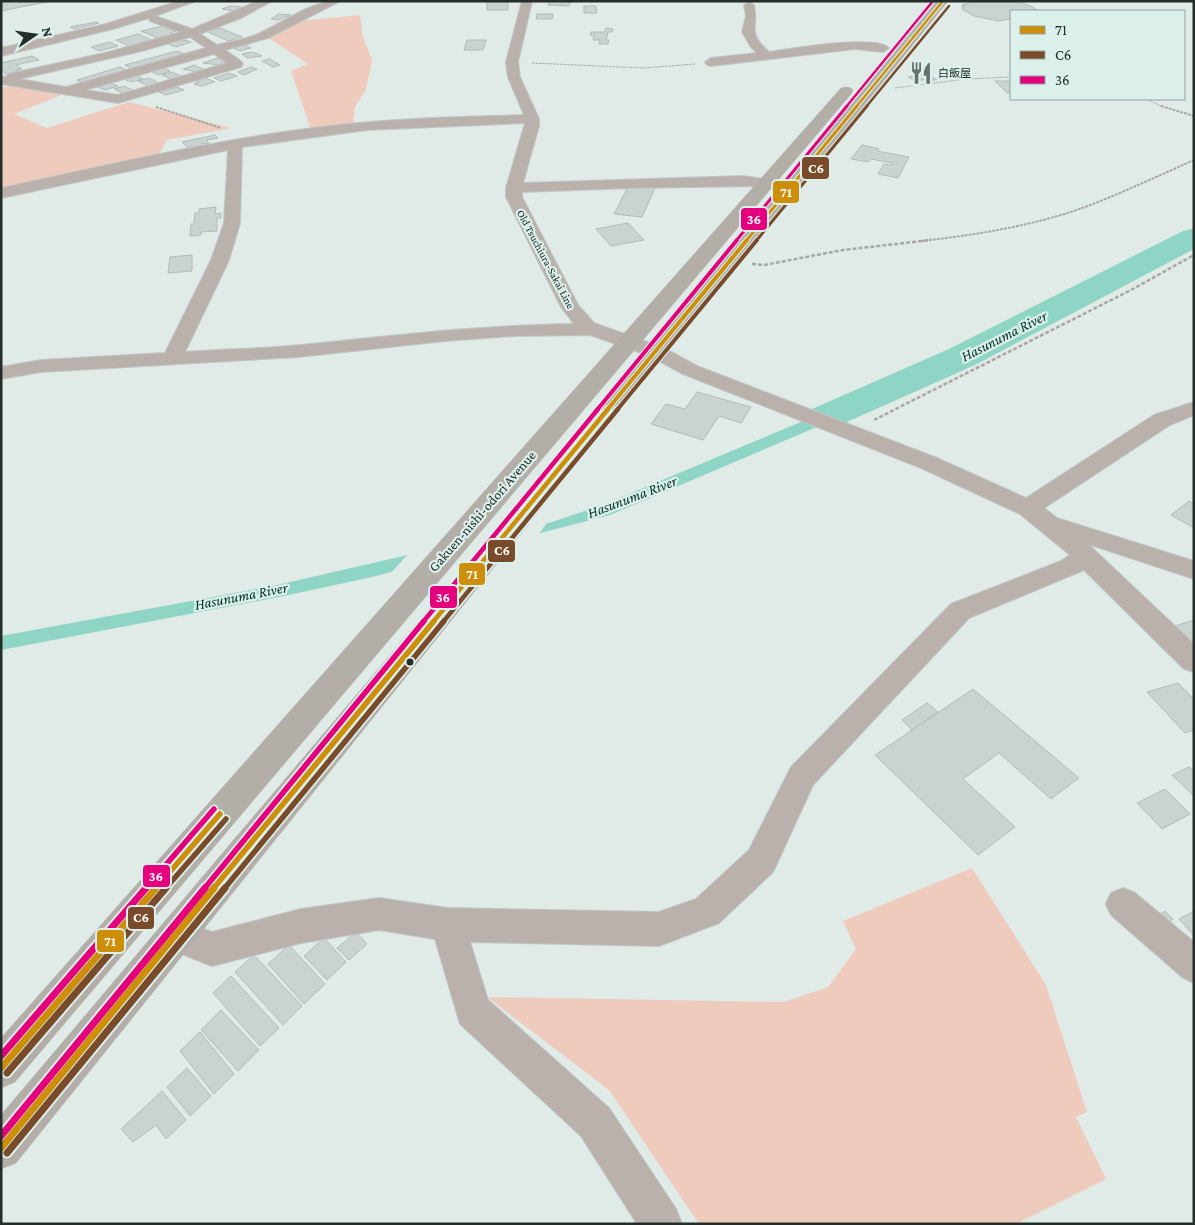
<svg xmlns="http://www.w3.org/2000/svg" width="1195" height="1225" font-family="'Crimson Pro','Noto Sans JP',serif">
  <style>
    .green { fill: #eecbbc }
    .water { fill: #8ed5c6 }
    .pier { fill: #e0ebe8 }
    .lines { fill: none; stroke-linecap: round; stroke-linejoin: round }
    .river { fill: #8ed5c6; fill-rule: evenodd }
    .building { fill: #cbd3d1; stroke: #b2bbb9 }
    .minor-casing { stroke: #bfc8c5; stroke-width: 2 }
    .highway-casing { stroke: #bfc8c5; stroke-width: 1 }
    .path-far2 { stroke: #aaa7a4; stroke-width: 1; stroke-dasharray: 2.5 1; stroke-linecap: butt }
    .path-far1 { stroke: #aaa7a4; stroke-width: 2; stroke-dasharray: 3 1; stroke-linecap: butt }
    .path { stroke: #aaa7a4; stroke-width: 2.5; stroke-dasharray: 4 2; stroke-linecap: butt }
    .minor { fill: #bab1ad; fill-rule: evenodd }
    .highway { fill: #b4aea8; fill-rule: evenodd }
    .bus-1-far5-casing { stroke: #dbf0ea; stroke-width: 4.5 }
    .bus-1-far4-casing { stroke: #dbf0ea; stroke-width: 5 }
    .bus-1-far3-casing { stroke: #dbf0ea; stroke-width: 6 }
    .bus-1-far2-casing { stroke: #dbf0ea; stroke-width: 8 }
    .bus-1-far1-casing { stroke: #dbf0ea; stroke-width: 9 }
    .bus-1-casing { stroke: #dbf0ea; stroke-width: 11 }
    .bus-2-far5-casing { stroke: #dbf0ea; stroke-width: 4.5 }
    .bus-2-far4-casing { stroke: #dbf0ea; stroke-width: 5 }
    .bus-2-far3-casing { stroke: #dbf0ea; stroke-width: 6 }
    .bus-2-far2-casing { stroke: #dbf0ea; stroke-width: 8 }
    .bus-2-far1-casing { stroke: #dbf0ea; stroke-width: 9 }
    .bus-2-casing { stroke: #dbf0ea; stroke-width: 11 }
    .bus-3-far5-casing { stroke: #dbf0ea; stroke-width: 4.5 }
    .bus-3-far4-casing { stroke: #dbf0ea; stroke-width: 5 }
    .bus-3-far3-casing { stroke: #dbf0ea; stroke-width: 6 }
    .bus-3-far2-casing { stroke: #dbf0ea; stroke-width: 8 }
    .bus-3-far1-casing { stroke: #dbf0ea; stroke-width: 9 }
    .bus-3-casing { stroke: #dbf0ea; stroke-width: 11 }
    .bus-1-far5 { stroke: #cd8e09; stroke-width: 2.5 }
    .bus-1-far4 { stroke: #cd8e09; stroke-width: 3 }
    .bus-1-far3 { stroke: #cd8e09; stroke-width: 4 }
    .bus-1-far2 { stroke: #cd8e09; stroke-width: 4.5 }
    .bus-1-far1 { stroke: #cd8e09; stroke-width: 5.5 }
    .bus-1 { stroke: #cd8e09; stroke-width: 7 }
    .bus-2-far5 { stroke: #7a4b2a; stroke-width: 2.5 }
    .bus-2-far4 { stroke: #7a4b2a; stroke-width: 3 }
    .bus-2-far3 { stroke: #7a4b2a; stroke-width: 4 }
    .bus-2-far2 { stroke: #7a4b2a; stroke-width: 4.5 }
    .bus-2-far1 { stroke: #7a4b2a; stroke-width: 5.5 }
    .bus-2 { stroke: #7a4b2a; stroke-width: 7 }
    .bus-3-far5 { stroke: #e5007d; stroke-width: 2.5 }
    .bus-3-far4 { stroke: #e5007d; stroke-width: 3 }
    .bus-3-far3 { stroke: #e5007d; stroke-width: 4 }
    .bus-3-far2 { stroke: #e5007d; stroke-width: 4.5 }
    .bus-3-far1 { stroke: #e5007d; stroke-width: 5.5 }
    .bus-3 { stroke: #e5007d; stroke-width: 7 }
    .bus-dot { fill: #252d2b; stroke: #dbf0ea; stroke-width: 2 }
    .labels { text-anchor: middle; dominant-baseline: central; stroke-width: 4.5; stroke-linejoin: round; paint-order: stroke }
    .far-poi-label { font-size: 11px; fill: #252d2b; stroke: #dbf0ea; text-anchor: start }
    .far-street-label { font-size: 11px; fill: #252d2b; stroke: #dbf0ea }
    .street-label { font-size: 14px; fill: #252d2b; stroke: #dbf0ea }
    .water-label { font-size: 15px; font-style: italic; fill: #03322b; stroke: #dbf0ea }
    .line-badge { stroke: #dbf0ea; stroke-width: 2 }
    .badge-label { font-size: 14px; text-anchor: middle; font-weight: bold; fill: #fff }
  </style>
  <rect width="100%" height="100%" fill="#e0ebe8"/>
  <!-- green -->
  <g class="green">
    <polygon points="360,15 363,37 372,60 366,89 355,107 353,125 311,130 291,71 308,64 267,37 300,21"/>
    <polygon points="13,85 64,94 14,114 47,128 129,102 231,128 167,140 158,156 1,191 1,88"/>
    <polygon points="972,868 1046,985 1087,1112 1076,1117 1106,1179 1016,1224 699,1224 609,1090 487,997 784,1002 828,987 856,949 843,921"/>
  </g>
  <!-- water -->
  <polygon class="water" points="882,388 892,395 610,515 372,577 284,596 1,650 1,636 277,585 552,522 605,504"/>
  <!-- pier -->
  <polygon class="pier" points="549,520 536,538 389,575 410,552"/>
  <g class="lines">
    <!-- river -->
    <polygon class="river" points="1194,228 1194,249 975,365 840,425 826,429 812,425 807,417 812,409 949,349 1183,231"/>
  </g>
  <!-- building -->
  <g class="building">
    <polygon points="1,1 52,1 1,11"/>
    <polygon points="550,1 553,1 571,2 569,6 548,5"/>
    <polygon points="974,1 1016,1 1033,7 1038,11 1011,11 1011,19 998,21 974,16 962,9 962,7 965,6 962,5"/>
    <rect x="487" y="2" width="21" height="8"/>
    <polygon points="231,6 242,7 234,11 222,9"/>
    <polygon points="584,6 596,6 597,13 584,13"/>
    <polygon points="278,14 291,15 278,20 271,19"/>
    <polygon points="537,14 553,14 552,19 536,19"/>
    <polygon points="96,22 99,23 75,29 70,27"/>
    <polygon points="163,26 176,31 170,33 173,34 157,38 141,31"/>
    <polygon points="220,28 242,37 228,41 206,31"/>
    <polygon points="606,28 613,29 612,32 608,32 606,40 609,40 608,44 599,44 600,40 593,40 594,36 590,35 591,32 605,32"/>
    <polygon points="138,34 152,40 131,47 116,40"/>
    <polygon points="184,40 191,42 176,47 166,43"/>
    <polygon points="467,40 486,40 483,50 464,50"/>
    <polygon points="110,42 118,46 99,51 91,47"/>
    <polygon points="243,44 251,48 240,51 233,48"/>
    <polygon points="177,51 185,54 132,69 125,65"/>
    <polygon points="253,52 262,56 247,58 242,54"/>
    <polygon points="32,56 39,60 16,65 22,69 16,70 18,71 6,74 1,70 1,63"/>
    <polygon points="218,58 226,62 219,65 203,63"/>
    <polygon points="270,59 280,65 273,67 262,61"/>
    <polygon points="194,65 205,70 196,72 183,69"/>
    <polygon points="120,67 127,70 83,83 77,80"/>
    <polygon points="160,67 170,71 158,75 148,70"/>
    <polygon points="251,67 257,69 244,75 238,72"/>
    <polygon points="919,68 937,80 914,80 908,77 917,75 911,71 915,70 912,69"/>
    <polygon points="172,72 183,77 173,80 162,75"/>
    <polygon points="229,73 237,76 221,81 214,78"/>
    <polygon points="133,74 143,79 131,82 121,78"/>
    <polygon points="203,77 215,82 201,86 194,84 198,82 194,80"/>
    <polygon points="149,78 159,83 148,86 138,81"/>
    <polygon points="995,81 1009,81 1011,83 1011,93 1007,93"/>
    <polygon points="108,82 118,86 105,90 95,86"/>
    <polygon points="124,86 135,91 125,94 114,89"/>
    <polygon points="177,87 184,90 166,95 159,92"/>
    <polygon points="215,135 218,138 206,140 209,143 201,144 204,146 194,149 191,146 187,147 182,142"/>
    <polygon points="862,145 879,149 877,151 909,157 898,178 878,174 884,164 892,165 893,163 871,159 868,162 851,159"/>
    <polygon points="629,185 655,188 642,217 614,214"/>
    <polygon points="216,207 215,214 221,213 221,218 217,218 217,231 201,232 201,235 190,236 191,224 194,224 195,213 199,213 199,209"/>
    <polygon points="628,223 644,240 611,246 596,229"/>
    <polygon points="192,255 192,271 168,273 170,257"/>
    <polygon points="697,392 751,407 741,423 719,416 703,440 651,424 666,404 685,409"/>
    <polygon points="1189,501 1194,504 1194,528 1171,515"/>
    <polygon points="1194,620 1194,644 1175,626"/>
    <polygon points="1178,683 1194,699 1194,730 1185,733 1147,692"/>
    <polygon points="973,689 1079,778 1051,799 999,753 963,779 1015,827 978,855 875,755"/>
    <polygon points="927,703 938,712 912,730 902,720"/>
    <polygon points="1189,767 1194,771 1194,796 1172,775"/>
    <polygon points="1165,789 1190,814 1162,829 1137,803"/>
    <polygon points="1165,911 1173,919 1165,925 1156,917"/>
    <polygon points="1194,911 1194,936 1179,919"/>
    <polygon points="356,932 367,944 349,960 337,948"/>
    <polygon points="324,938 346,962 327,980 304,956"/>
    <polygon points="289,945 325,984 304,1004 268,964"/>
    <polygon points="254,955 302,1006 283,1025 235,972"/>
    <polygon points="231,976 279,1028 260,1046 213,993"/>
    <polygon points="221,1010 259,1050 238,1071 201,1030"/>
    <polygon points="200,1032 234,1074 214,1094 180,1051"/>
    <polygon points="187,1068 211,1096 190,1116 167,1087"/>
    <polygon points="162,1091 186,1120 166,1139 156,1125 133,1142 121,1129"/>
  </g>
  <g class="lines">
    <defs>
      <g id="minor">
        <path d="M179,1H196L155,16L192,29L258,1H272L241,18L200,34L217,45C232,41 249,39 262,32C288,20 310,1 340,1L268,38L225,50L241,61L243,64L241,67L118,103L1,84V76L6,77L8,74L109,52L181,32L150,21L149,18L113,29L1,56V48L106,24ZM190,37L206,48L66,87L19,79L142,51ZM214,54L227,63L118,95L85,90Z"/>
        <path d="M522,1H532L518,62L520,77L539,119V126L523,183L743,176L770,180L773,183L770,186L631,188L522,192V197L578,305L594,323L664,348L697,366L937,458L1026,498L1154,415L1194,402V415L1170,425L1044,508L1057,518L1194,561V579L1088,544L1194,644V672L1184,669L1084,570L969,618L813,785L773,872L719,923L659,946L470,942L488,1000L609,1108L676,1209L682,1224H637L581,1136L460,1024L435,939L379,930L301,943L212,966L164,947L159,935L164,923L176,918L212,932L301,909L379,898L448,908L659,912L696,899L749,850L791,767L951,604L1061,561L1070,555L1020,514L921,468L683,374L650,356L590,335L515,336L445,341L298,357L41,372L1,379V367L41,360L165,353L211,260L224,223L228,150L1,198V188C113,164 225,137 339,125C400,118 462,117 524,115L508,77L506,62ZM525,123L506,188V197L561,307L574,324C482,325 391,336 300,345C262,349 223,349 185,352L229,260L240,223L242,147L367,130Z"/>
        <path d="M749,2L754,5C759,30 746,31 769,52C790,49 876,34 889,48L883,52L855,49L711,66L707,65L705,62L711,58L757,53L751,47L742,32L746,16L744,5Z"/>
        <polygon points="1123,888 1135,893 1194,942 1194,983 1182,977 1111,915 1106,904 1111,893"/>
      </g>
      <g id="highway">
        <polygon points="937,1 948,1 16,1163 1,1169 1,1115 633,368"/>
        <polygon points="846,87 851,88 853,91 851,94 15,1082 1,1088 1,1038 841,88"/>
      </g>
    </defs>
    <!-- minor casing -->
    <use href="#minor" class="minor-casing"/>
    <!-- highway casing -->
    <use href="#highway" class="highway-casing"/>
    <!-- path-far2 -->
    <g class="path-far2">
      <polyline points="532,63 644,68 695,64"/>
      <polyline points="895,88 966,79 1011,77"/>
      <polyline points="1147,99 1163,107"/>
    </g>
    <!-- path-far1 -->
    <g class="path-far1">
      <polyline points="1161,106 1194,116"/>
      <polyline points="156,107 221,128"/>
      <path d="M921,241C975,235 1033,226 1085,207C1122,193 1158,176 1194,160"/>
    </g>
    <!-- path -->
    <g class="path">
      <polyline points="752,264 764,265 843,250 931,240"/>
      <polyline points="874,420 1131,290 1194,255"/>
    </g>
    <!-- minor -->
    <use href="#minor" class="minor"/>
    <!-- highway -->
    <use href="#highway" class="highway"/>
    <defs>
      <polyline id="bus-1-far5" points="856,107 943,1"/>
      <polyline id="bus-1-far4" points="746,241 857,106"/>
      <polyline id="bus-1-far3" points="607,410 747,240"/>
      <polyline id="bus-1-far2" points="433,622 608,409"/>
      <g id="bus-1-far1">
        <polyline points="155,889 220,814"/>
        <polyline points="213,889 434,621"/>
      </g>
      <g id="bus-1">
        <polyline points="1,1068 156,888"/>
        <polyline points="1,1148 214,888"/>
      </g>
      <polyline id="bus-2-far5" points="866,107 949,6"/>
      <polyline id="bus-2-far4" points="756,241 867,106"/>
      <polyline id="bus-2-far3" points="617,410 757,240"/>
      <polyline id="bus-2-far2" points="443,622 618,409"/>
      <g id="bus-2-far1">
        <polyline points="165,889 226,819"/>
        <polyline points="224,889 444,621"/>
      </g>
      <g id="bus-2">
        <polyline points="7,1073 166,888"/>
        <polyline points="7,1153 225,888"/>
      </g>
      <polyline id="bus-3-far5" points="846,107 933,1"/>
      <polyline id="bus-3-far4" points="736,241 847,106"/>
      <polyline id="bus-3-far3" points="597,410 737,240"/>
      <polyline id="bus-3-far2" points="423,622 598,409"/>
      <g id="bus-3-far1">
        <polyline points="145,889 214,809"/>
        <polyline points="204,889 424,621"/>
      </g>
      <g id="bus-3">
        <polyline points="1,1056 146,888"/>
        <polyline points="1,1136 205,888"/>
      </g>
    </defs>
    <!-- bus-1-far5 casing -->
    <use href="#bus-1-far5" class="bus-1-far5-casing"/>
    <!-- bus-1-far4 casing -->
    <use href="#bus-1-far4" class="bus-1-far4-casing"/>
    <!-- bus-1-far3 casing -->
    <use href="#bus-1-far3" class="bus-1-far3-casing"/>
    <!-- bus-1-far2 casing -->
    <use href="#bus-1-far2" class="bus-1-far2-casing"/>
    <!-- bus-1-far1 casing -->
    <use href="#bus-1-far1" class="bus-1-far1-casing"/>
    <!-- bus-1 casing -->
    <use href="#bus-1" class="bus-1-casing"/>
    <!-- bus-2-far5 casing -->
    <use href="#bus-2-far5" class="bus-2-far5-casing"/>
    <!-- bus-2-far4 casing -->
    <use href="#bus-2-far4" class="bus-2-far4-casing"/>
    <!-- bus-2-far3 casing -->
    <use href="#bus-2-far3" class="bus-2-far3-casing"/>
    <!-- bus-2-far2 casing -->
    <use href="#bus-2-far2" class="bus-2-far2-casing"/>
    <!-- bus-2-far1 casing -->
    <use href="#bus-2-far1" class="bus-2-far1-casing"/>
    <!-- bus-2 casing -->
    <use href="#bus-2" class="bus-2-casing"/>
    <!-- bus-3-far5 casing -->
    <use href="#bus-3-far5" class="bus-3-far5-casing"/>
    <!-- bus-3-far4 casing -->
    <use href="#bus-3-far4" class="bus-3-far4-casing"/>
    <!-- bus-3-far3 casing -->
    <use href="#bus-3-far3" class="bus-3-far3-casing"/>
    <!-- bus-3-far2 casing -->
    <use href="#bus-3-far2" class="bus-3-far2-casing"/>
    <!-- bus-3-far1 casing -->
    <use href="#bus-3-far1" class="bus-3-far1-casing"/>
    <!-- bus-3 casing -->
    <use href="#bus-3" class="bus-3-casing"/>
    <!-- bus-1-far5 -->
    <use href="#bus-1-far5" class="bus-1-far5"/>
    <!-- bus-1-far4 -->
    <use href="#bus-1-far4" class="bus-1-far4"/>
    <!-- bus-1-far3 -->
    <use href="#bus-1-far3" class="bus-1-far3"/>
    <!-- bus-1-far2 -->
    <use href="#bus-1-far2" class="bus-1-far2"/>
    <!-- bus-1-far1 -->
    <use href="#bus-1-far1" class="bus-1-far1"/>
    <!-- bus-1 -->
    <use href="#bus-1" class="bus-1"/>
    <!-- bus-2-far5 -->
    <use href="#bus-2-far5" class="bus-2-far5"/>
    <!-- bus-2-far4 -->
    <use href="#bus-2-far4" class="bus-2-far4"/>
    <!-- bus-2-far3 -->
    <use href="#bus-2-far3" class="bus-2-far3"/>
    <!-- bus-2-far2 -->
    <use href="#bus-2-far2" class="bus-2-far2"/>
    <!-- bus-2-far1 -->
    <use href="#bus-2-far1" class="bus-2-far1"/>
    <!-- bus-2 -->
    <use href="#bus-2" class="bus-2"/>
    <!-- bus-3-far5 -->
    <use href="#bus-3-far5" class="bus-3-far5"/>
    <!-- bus-3-far4 -->
    <use href="#bus-3-far4" class="bus-3-far4"/>
    <!-- bus-3-far3 -->
    <use href="#bus-3-far3" class="bus-3-far3"/>
    <!-- bus-3-far2 -->
    <use href="#bus-3-far2" class="bus-3-far2"/>
    <!-- bus-3-far1 -->
    <use href="#bus-3-far1" class="bus-3-far1"/>
    <!-- bus-3 -->
    <use href="#bus-3" class="bus-3"/>
  </g>
  <!-- icons -->
  <defs>
    <symbol id="restaurant-bare" viewBox="-9 -9 18 18"><path d="M-5-6h1v4h1v-4h1v4h1v-4h1v5L-1.5 .5V6h-2V.5L-5-1ZM5-6V6H3V1.5H1.5Q1.5-4 5-6Z" fill="#66706d" stroke="#dbf0ea" stroke-width="2.5" paint-order="stroke"/></symbol>
  </defs>
  <g fill-rule="evenodd">
    <use href="#restaurant-bare" x="905" y="57" width="32" height="32"/>
  </g>
  <!-- markers -->
  <circle class="bus-dot" cx="410" cy="662" r="4.5"/>
  <g class="labels">
    <!-- far-poi labels -->
    <g class="far-poi-label">
      <text x="938" y="73">白飯屋</text>
    </g>
    <!-- far-street labels -->
    <g class="far-street-label">
      <text transform="translate(546 259) rotate(62)">Old Tsuchiura-Sakai Line</text>
    </g>
    <!-- street labels -->
    <g class="street-label">
      <text transform="translate(482 511) rotate(-49)">Gakuen-nishi-odori Avenue</text>
    </g>
    <!-- water labels -->
    <g class="water-label">
      <text transform="translate(1004 336) rotate(-27)">Hasunuma River</text>
      <text transform="translate(632 497) rotate(-21)">Hasunuma River</text>
      <text transform="translate(241 596) rotate(-11)">Hasunuma River</text>
    </g>
  </g>
  <g class="line-badge">
    <rect x="801" y="156" width="29" height="24" rx="5" fill="#7a4b2a"/>
    <rect x="772" y="180" width="28" height="24" rx="5" fill="#cd8e09"/>
    <rect x="740" y="207" width="28" height="24" rx="5" fill="#e5007d"/>
    <rect x="487" y="539" width="29" height="24" rx="5" fill="#7a4b2a"/>
    <rect x="458" y="562" width="28" height="24" rx="5" fill="#cd8e09"/>
    <rect x="429" y="585" width="29" height="24" rx="5" fill="#e5007d"/>
    <rect x="142" y="864" width="29" height="24" rx="5" fill="#e5007d"/>
    <rect x="127" y="906" width="28" height="24" rx="5" fill="#7a4b2a"/>
    <rect x="96" y="929" width="29" height="24" rx="5" fill="#cd8e09"/>
  </g>
  <g class="badge-label">
    <text x="816" y="173">C6</text>
    <text x="786" y="197">71</text>
    <text x="754" y="224">36</text>
    <text x="502" y="555">C6</text>
    <text x="472" y="579">71</text>
    <text x="443" y="602">36</text>
    <text x="156" y="881">36</text>
    <text x="141" y="922">C6</text>
    <text x="110" y="946">71</text>
  </g>
  <!-- border -->
  <rect width="1195" height="1225" fill="none" stroke="#252d2b" stroke-width="5"/>
  <!-- legend -->
  <rect x="1010" y="10" width="175" height="90" fill="#dbf0ea" stroke="#92a29e"/>
  <rect x="1020" y="26" width="25" height="8" fill="#cd8e09" stroke="#92a29e"/>
  <text x="1055" y="35" font-size="15" fill="#252d2b">71</text>
  <rect x="1020" y="51" width="25" height="8" fill="#7a4b2a" stroke="#92a29e"/>
  <text x="1055" y="60" font-size="15" fill="#252d2b">C6</text>
  <rect x="1020" y="76" width="25" height="8" fill="#e5007d" stroke="#92a29e"/>
  <text x="1055" y="85" font-size="15" fill="#252d2b">36</text>
  <!-- north arrow -->
  <g transform="translate(35 35) rotate(77)" stroke="#dbf0ea" stroke-width="4" paint-order="stroke">
  <path d="M0-4L9 19L0 12L-9 19Z" fill="#252d2b"/>
  <text y="-8" font-size="14" font-weight="bold" text-anchor="middle" fill="#252d2b">N</text>
  </g>
</svg>
